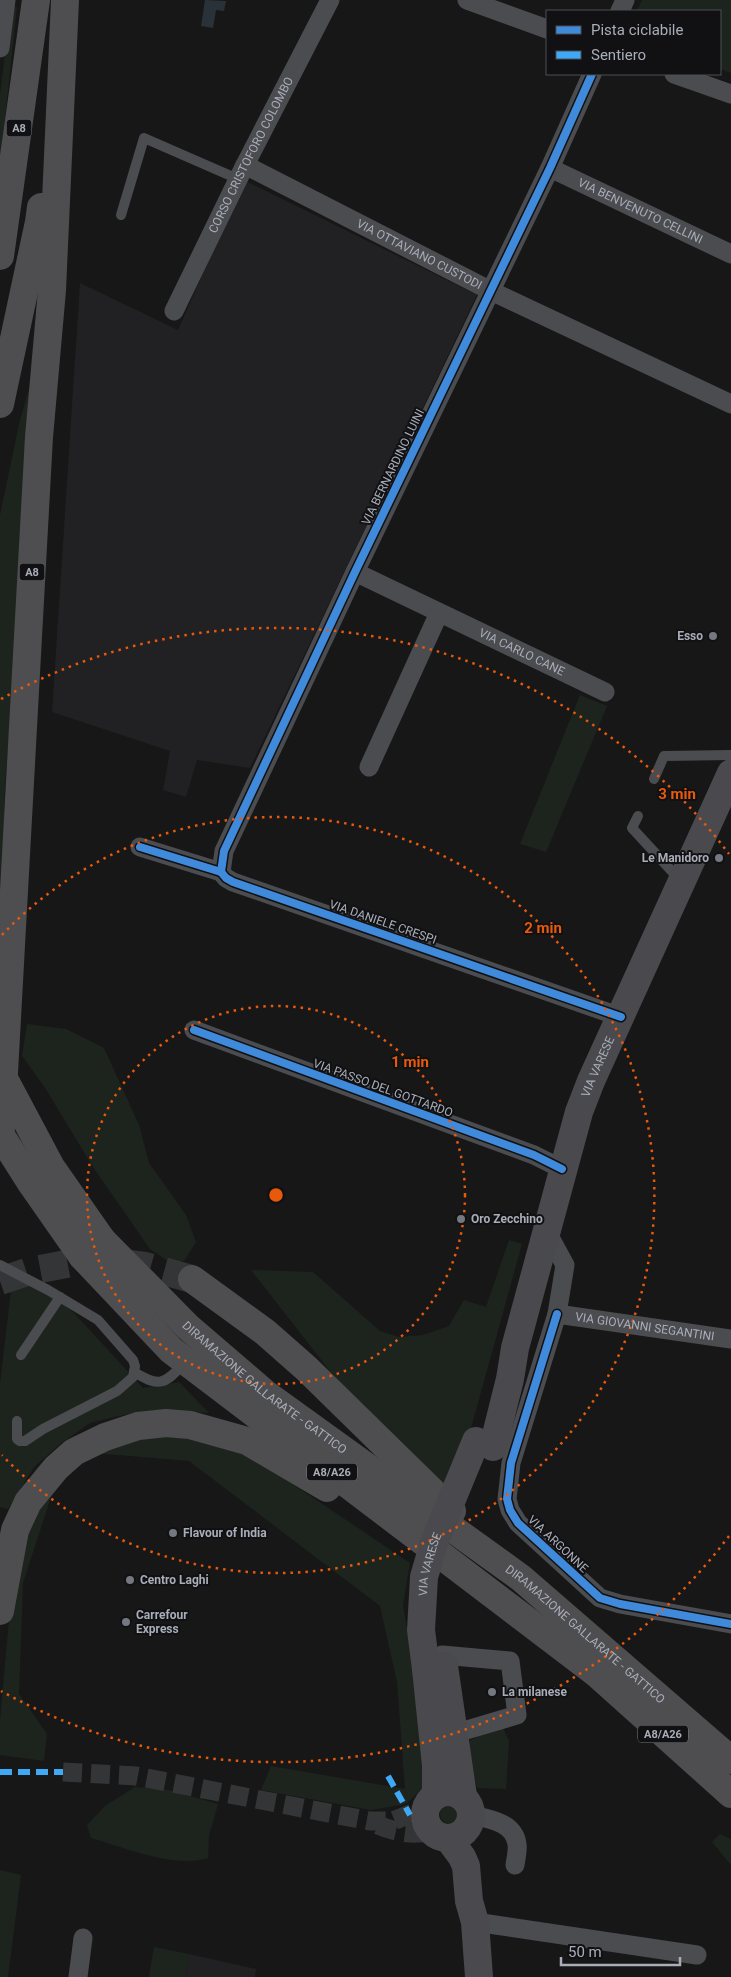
<svg xmlns="http://www.w3.org/2000/svg" width="731" height="1977" font-family="Roboto,sans-serif">
  <style>
    .built { fill: #212123 }
    .green { fill: #1d241e }
    .water { fill: #2a3239 }
    .lines { fill: none; stroke-linecap: round; stroke-linejoin: round }
    .street-tunnel { stroke: #343537; stroke-width: 19; stroke-dasharray: 19 9; stroke-linecap: butt }
    .highway-tunnel { stroke: #343537; stroke-width: 28; stroke-dasharray: 28 14; stroke-linecap: butt }
    .lane { stroke: #4b4c50; stroke-width: 10 }
    .street { stroke: #4b4c50; stroke-width: 19 }
    .secondary { stroke: #4a4a4e; stroke-width: 28 }
    .highway { stroke: #4e4e51; stroke-width: 28 }
    .secondary-bridge { stroke: #4a4a4e; stroke-width: 28 }
    .highway-bridge { stroke: #4e4e51; stroke-width: 28 }
    .quiet { stroke: #3fa9f5; stroke-width: 6; stroke-dasharray: 12 6; stroke-linecap: butt }
    .cycleway-casing { stroke: #111113; stroke-width: 11 }
    .cycleway { stroke: #408adc; stroke-width: 8 }
    .ring { fill: none; stroke: #e8590c; stroke-width: 2.5; stroke-dasharray: 2.5 5 }
    .poi-dot { fill: #757880; stroke: #111113; stroke-width: 2 }
    .labels { text-anchor: middle; dominant-baseline: central; stroke-width: 4; stroke-linejoin: round; paint-order: stroke }
    .shield { fill: #111113; stroke: #7b7e86; stroke-width: 1 }
    .shield-label { font-size: 11px; font-weight: bold; fill: #a8adb8 }
    .street-label { font-size: 12px; fill: #a8adb8; stroke: #111113 }
    .poi-label { font-size: 12px; font-weight: bold; fill: #a8adb8; stroke: #111113; text-anchor: start }
    .centre { fill: #e8590c; stroke: #111113; stroke-width: 2.5 }
    .ring-label { font-size: 15px; text-anchor: middle; font-weight: bold; fill: #e8590c; stroke: #111113; stroke-width: 4; stroke-linejoin: round; paint-order: stroke }
  </style>
  <rect width="100%" height="100%" fill="#171717"/>
  <!-- built -->
  <g class="built">
    <polygon points="244,180 477,295 250,768 197,760 186,797 163,790 170,751 52,712 80,283 178,330"/>
    <polygon points="189,1954 256,1969 255,1977 186,1977"/>
  </g>
  <!-- green -->
  <g class="green">
    <polygon points="642,0 731,0 731,73 720,69 720,11 637,11"/>
    <polygon points="11,5 17,7 0,164 0,95"/>
    <polygon points="38,357 5,787 0,976 0,515 20,420"/>
    <polygon points="580,695 607,706 546,852 520,844"/>
    <polygon points="27,1024 66,1029 104,1048 139,1125 149,1163 186,1215 196,1242 184,1261 171,1263 150,1249 93,1167 44,1086 22,1056"/>
    <polygon points="509,1240 522,1244 463,1457 443,1490 347,1393 251,1270 313,1272 380,1331 399,1337 423,1335 449,1326 464,1300 486,1307"/>
    <polygon points="14,1265 73,1312 143,1388 179,1382 209,1413 153,1410 123,1415 90,1423 60,1444 34,1467 8,1509 0,1507 0,1384"/>
    <polygon points="168,1434 215,1441 263,1464 410,1563 403,1605 429,1765 422,1789 406,1804 371,1810 261,1790 271,1766 405,1789 397,1682 380,1606 189,1461 94,1453 113,1440"/>
    <polygon points="53,1491 23,1583 19,1694 47,1734 44,1761 0,1755 0,1720 13,1576 26,1524"/>
    <polygon points="502,1725 509,1741 506,1789 477,1788 464,1743"/>
    <path d="M135,1787L169,1790L218,1804L209,1836L208,1858C176,1869 123,1847 91,1838L87,1825L105,1806Z"/>
    <circle cx="450" cy="1814" r="10"/>
    <polygon points="720,1834 731,1839 731,1865 712,1842"/>
    <polygon points="0,1870 21,1875 8,1977 0,1977"/>
    <polygon points="154,1947 189,1954 186,1977 149,1977"/>
  </g>
  <!-- water -->
  <polygon class="water" points="205,0 226,1 224,11 216,10 213,28 201,26"/>
  <g class="lines">
    <!-- street-tunnel -->
    <g class="street-tunnel">
      <polyline points="63,1772 136,1776 370,1821 393,1821 425,1808"/>
      <path d="M378,1825C394,1832 414,1836 432,1831"/>
    </g>
    <!-- highway-tunnel -->
    <polyline class="highway-tunnel" points="0,1281 30,1271 92,1259 145,1266 192,1279"/>
    <!-- lane -->
    <g class="lane">
      <polyline points="121,215 144,138 238,179"/>
      <polyline points="654,779 664,756 731,755"/>
      <polyline points="638,816 632,828 680,880"/>
      <polyline points="0,1265 48,1290 98,1320 133,1360 135,1366 133,1377 117,1391 43,1429 25,1441 20,1441 17,1439 17,1421"/>
      <polyline points="21,1355 60,1297"/>
      <path d="M134,1372C157,1386 164,1386 182,1365"/>
    </g>
    <!-- street -->
    <g class="street">
      <polyline points="467,0 547,29"/>
      <polyline points="620,11 625,0"/>
      <polyline points="0,48 6,0"/>
      <polyline points="674,74 731,94"/>
      <path id="s1" d="M245,165L491,291L731,404"/>
      <path id="s2" d="M550,168L731,254"/>
      <path id="s3" d="M174,311L245,165L330,0"/>
      <path id="s4" d="M355,572L605,692"/>
      <polyline points="369,767 439,613"/>
      <polyline points="140,847 221,872 226,878 233,882 621,1017"/>
      <polyline points="221,872 224,851 355,572 550,168 592,74"/>
      <polyline points="194,1030 534,1155 562,1169"/>
      <path id="s5" d="M547,1232L565,1265L557,1314L731,1339"/>
      <polyline points="557,1314 511,1463 507,1499 510,1510 518,1523 600,1598 620,1604 731,1624"/>
      <polyline points="442,1655 510,1661 517,1715 453,1734"/>
      <path d="M472,1815C489,1819 514,1822 517,1844C518,1850 516,1858 515,1865"/>
      <polyline points="475,1922 697,1955"/>
      <polyline points="78,1977 83,1938"/>
    </g>
    <!-- secondary -->
    <g class="secondary">
      <path id="s6" d="M493,1447L510,1379L515,1348L579,1112L591,1081L731,773"/>
      <polyline points="444,1666 463,1796"/>
      <polyline points="426,1669 436,1765 436,1795"/>
      <circle cx="448" cy="1815" r="23"/>
      <polyline points="448,1838 462,1857 466,1866 469,1901 475,1922 479,1977"/>
    </g>
    <!-- highway -->
    <g class="highway">
      <polyline points="0,256 36,0"/>
      <polyline points="0,404 39,222 41,207"/>
      <polyline points="0,1145 39,437 52,290 65,0"/>
      <path id="s7" d="M102,1240L188,1327L266,1394L521,1578L731,1760"/>
      <polyline points="82,1256 171,1350 596,1673 731,1794"/>
      <polyline points="192,1279 265,1332 307,1369 452,1511"/>
      <polyline points="0,1611 15,1530 28,1502 56,1468 74,1452 105,1437 138,1426 166,1423 190,1425 247,1441 327,1488"/>
    </g>
    <!-- secondary-bridge -->
    <path class="secondary-bridge" id="s8" d="M426,1669L421,1630L424,1577L434,1543L476,1441"/>
    <!-- highway-bridge -->
    <g class="highway-bridge">
      <polyline points="0,1071 51,1167 102,1240"/>
      <polyline points="0,1134 31,1183 82,1256"/>
    </g>
    <!-- quiet -->
    <g class="quiet">
      <polyline points="0,1772 63,1772"/>
      <polyline points="388,1776 410,1815"/>
    </g>
    <defs>
      <g id="cycleway">
        <polyline points="140,847 221,872 226,878 233,882 621,1017"/>
        <polyline points="221,872 224,851 355,572 550,168 592,74"/>
        <polyline points="194,1030 534,1155 562,1169"/>
        <polyline points="557,1314 511,1463 507,1499 510,1510 518,1523 600,1598 620,1604 731,1624"/>
      </g>
    </defs>
    <!-- cycleway casing -->
    <use href="#cycleway" class="cycleway-casing"/>
    <!-- cycleway -->
    <use href="#cycleway" class="cycleway"/>
  </g>
  <!-- distance rings -->
  <g class="ring">
    <circle cx="276" cy="1195" r="189"/>
    <path d="M2 935A378 378 0 1 1 2 1455"/>
    <path d="M729 1536A567 567 0 0 1 1 1691M1 699A567 567 0 0 1 729 854"/>
  </g>
  <!-- markers -->
  <g class="poi-dot">
    <circle cx="713" cy="636" r="5"/>
    <circle cx="719" cy="858" r="5"/>
    <circle cx="461" cy="1219" r="5"/>
    <circle cx="173" cy="1533" r="5"/>
    <circle cx="130" cy="1580" r="5"/>
    <circle cx="126" cy="1622" r="5"/>
    <circle cx="492" cy="1692" r="5"/>
  </g>
  <g class="labels">
    <!-- shield labels -->
    <g class="shield">
      <rect x="6.5" y="119.5" width="25" height="17" rx="4"/>
      <rect x="19.5" y="563.5" width="25" height="17" rx="4"/>
      <rect x="307" y="1463.5" width="50" height="17" rx="4"/>
      <rect x="638" y="1725.5" width="50" height="17" rx="4"/>
    </g>
    <g class="shield-label">
      <text x="19" y="128">A8</text>
      <text x="32" y="572">A8</text>
      <text x="332" y="1472">A8/A26</text>
      <text x="663" y="1734">A8/A26</text>
    </g>
    <!-- street labels -->
    <g class="street-label">
      <text stroke="none"><textPath href="#s3" startOffset="174">CORSO CRISTOFORO COLOMBO</textPath></text>
      <text stroke="none"><textPath href="#s2" startOffset="100">VIA BENVENUTO CELLINI</textPath></text>
      <text stroke="none"><textPath href="#s1" startOffset="196">VIA OTTAVIANO CUSTODI</textPath></text>
      <text transform="translate(393 467) rotate(-64)">VIA BERNARDINO LUINI</text>
      <text stroke="none"><textPath href="#s4" startOffset="185">VIA CARLO CANE</textPath></text>
      <text transform="translate(383 922) rotate(19)">VIA DANIELE CRESPI</text>
      <text stroke="none"><textPath href="#s6" startOffset="395">VIA VARESE</textPath></text>
      <text transform="translate(383 1088) rotate(20)">VIA PASSO DEL GOTTARDO</text>
      <text stroke="none"><textPath href="#s5" startOffset="176">VIA GIOVANNI SEGANTINI</textPath></text>
      <text stroke="none"><textPath href="#s7" startOffset="220">DIRAMAZIONE GALLARATE - GATTICO</textPath></text>
      <text transform="translate(558 1544) rotate(43)">VIA ARGONNE</text>
      <text stroke="none"><textPath href="#s8" startOffset="106">VIA VARESE</textPath></text>
      <text stroke="none"><textPath href="#s7" startOffset="625">DIRAMAZIONE GALLARATE - GATTICO</textPath></text>
    </g>
    <!-- poi labels -->
    <g class="poi-label">
      <text x="703" y="636" text-anchor="end">Esso</text>
      <text x="709" y="858" text-anchor="end">Le Manidoro</text>
      <text x="471" y="1219">Oro Zecchino</text>
      <text x="183" y="1533">Flavour of India</text>
      <text x="140" y="1580">Centro Laghi</text>
      <text x="136" y="1615">Carrefour<tspan x="136" dy="14">Express</tspan></text>
      <text x="502" y="1692">La milanese</text>
    </g>
  </g>
  <circle cx="276" cy="1195" r="8" class="centre"/>
  <g class="ring-label">
    <text x="677" y="799">3 min</text>
    <text x="543" y="933">2 min</text>
    <text x="410" y="1067">1 min</text>
  </g>
  <!-- legend -->
  <rect x="546" y="10" width="175" height="65" fill="#111113" stroke="#4d4f55"/>
  <rect x="556" y="26" width="25" height="8" fill="#408adc" stroke="#4d4f55"/>
  <text x="591" y="35" font-size="15" fill="#a8adb8">Pista ciclabile</text>
  <rect x="556" y="51" width="25" height="8" fill="#3fa9f5" stroke="#4d4f55"/>
  <text x="591" y="60" font-size="15" fill="#a8adb8">Sentiero</text>
  <!-- scale -->
  <path d="M561 1957v8h119v-8" fill="none" stroke="#a8adb8" stroke-width="2.5"/>
  <text x="568" y="1957" font-size="15" fill="#a8adb8" stroke="#111113" stroke-width="4" paint-order="stroke">50 m</text>
</svg>
